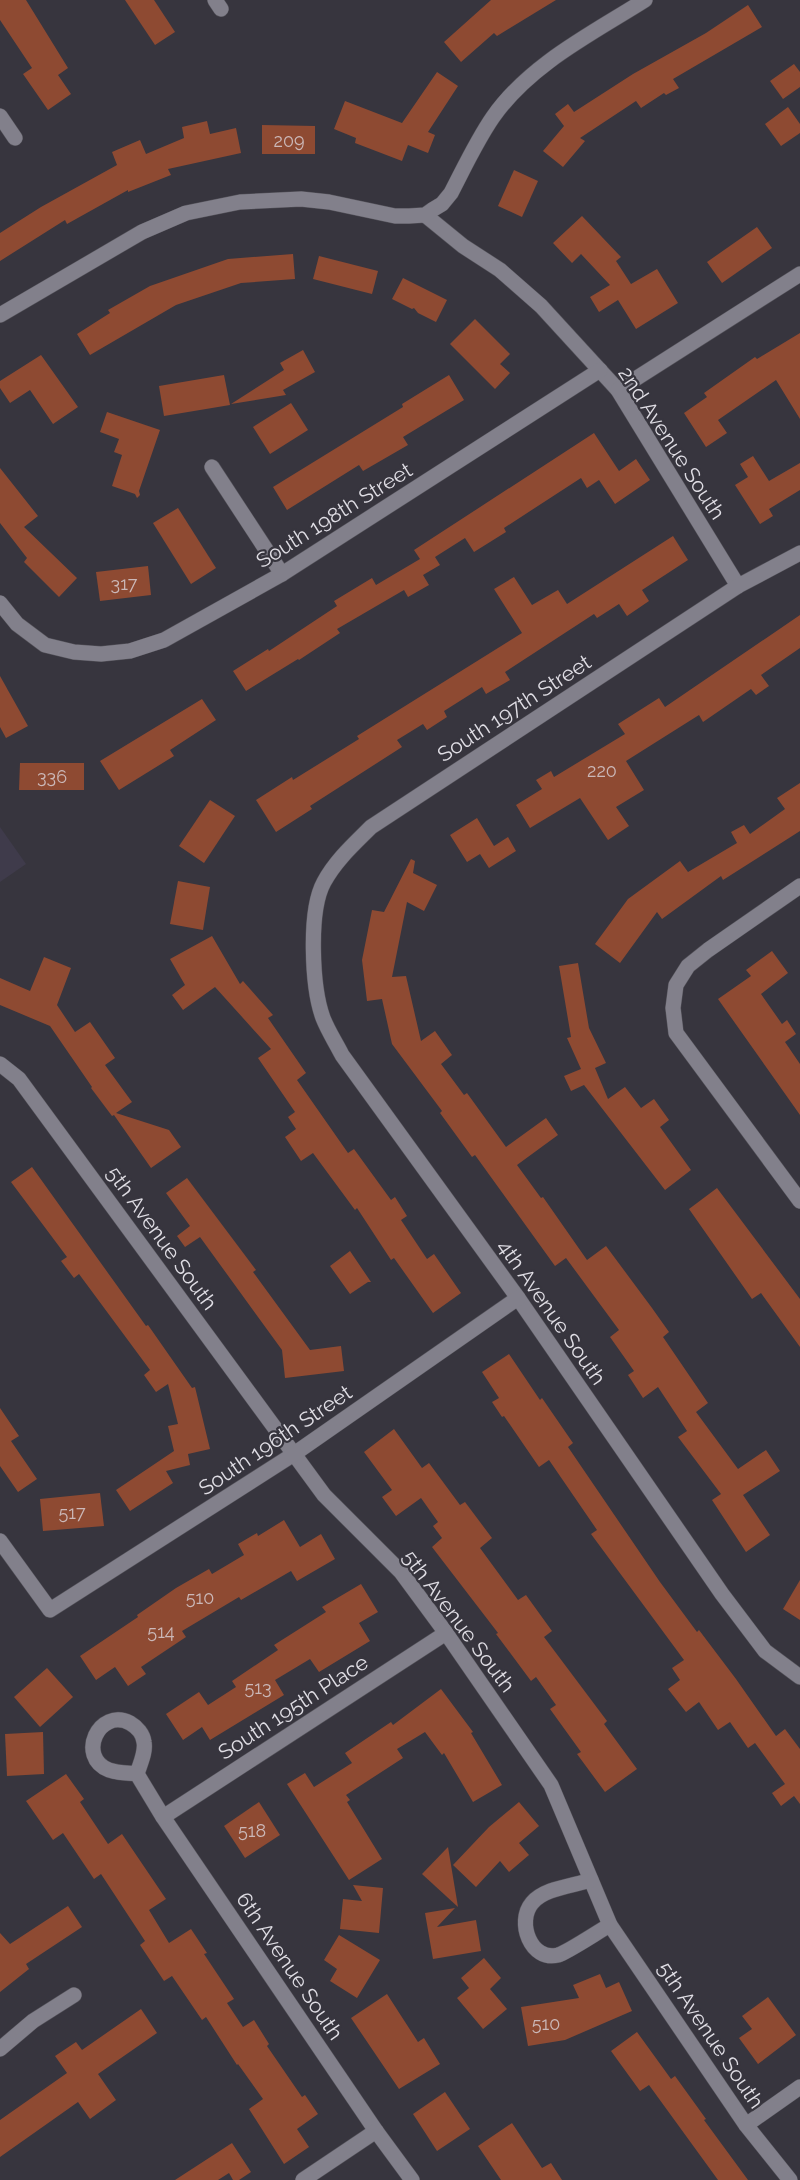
<svg xmlns="http://www.w3.org/2000/svg" width="800" height="2180" font-family="Raleway,sans-serif">
  <style>
    .built { fill: #3f3b4b }
    .building { fill: #8e4a32 }
    .lines { fill: none; stroke-linecap: round; stroke-linejoin: round }
    .street-casing { stroke: #54525a; stroke-width: 16 }
    .secondary-casing { stroke: #54525a; stroke-width: 16 }
    .street { stroke: #82808b; stroke-width: 15 }
    .secondary { stroke: #82808b; stroke-width: 15 }
    .labels { text-anchor: middle; dominant-baseline: central; stroke-width: 4.5; stroke-linejoin: round; paint-order: stroke }
    .number-label { font-size: 18px; fill: #cbb8b8 }
    .street-label { font-size: 21px; fill: #dfdde4; stroke: #37353e }
  </style>
  <rect width="100%" height="100%" fill="#37353e"/>
  <!-- built -->
  <polygon class="built" points="0,827 26,864 0,882"/>
  <!-- building -->
  <g class="building">
    <polygon points="0,0 26,0 68,68 58,75 71,94 48,110 23,74 32,68 0,20"/>
    <polygon points="125,0 154,0 175,32 155,45"/>
    <polygon points="491,0 556,0 497,36 494,33 461,62 444,42"/>
    <polygon points="748,5 762,27 673,79 679,88 666,95 664,93 641,108 636,101 580,138 585,141 563,167 543,151 564,126 555,114 568,104 574,112 633,74 706,33"/>
    <polygon points="794,64 800,72 800,87 783,99 770,81"/>
    <polygon points="437,72 458,86 428,132 435,135 428,153 408,145 402,161 355,143 356,138 334,129 345,101 402,123"/>
    <polygon points="788,107 800,124 800,133 781,146 765,124"/>
    <polygon points="207,121 210,134 236,128 241,153 168,169 171,175 128,192 128,190 67,224 65,220 0,261 0,233 41,207 117,165 112,152 140,140 146,154 184,138 182,127"/>
    <polygon points="262,125 315,126 315,154 262,154"/>
    <polygon points="514,170 538,181 522,217 498,206"/>
    <polygon points="582,216 621,257 616,261 631,284 657,269 678,303 636,329 618,300 599,312 590,297 610,285 581,254 572,263 553,243"/>
    <polygon points="757,227 772,248 722,283 707,262"/>
    <polygon points="293,254 295,279 241,283 176,305 90,355 77,334 110,313 108,310 150,286 228,259"/>
    <polygon points="319,256 378,271 372,294 313,279"/>
    <polygon points="403,278 447,300 436,322 418,313 414,308 412,309 392,299"/>
    <polygon points="475,319 510,354 500,364 510,373 495,389 450,344"/>
    <polygon points="800,333 800,419 776,380 718,420 727,433 706,447 684,413 707,397 704,393 755,357 757,359"/>
    <polygon points="303,350 315,372 283,390 286,395 231,404 284,370 280,363"/>
    <polygon points="41,355 78,407 53,424 30,390 10,403 0,388 0,381"/>
    <polygon points="224,375 230,405 164,416 159,386"/>
    <polygon points="449,375 464,400 403,437 408,445 363,471 359,465 287,510 273,487 403,407 402,404"/>
    <polygon points="291,403 308,430 270,454 253,427"/>
    <polygon points="107,412 160,430 139,491 140,495 137,498 135,494 112,486 122,455 114,452 119,439 100,432"/>
    <polygon points="594,433 619,471 636,459 650,480 615,504 599,480 587,488 581,478 504,528 506,532 474,552 465,538 435,557 440,565 423,575 429,585 408,597 404,590 337,629 340,633 299,660 298,659 246,691 233,671 268,649 269,651 337,606 334,601 372,578 376,585 420,559 414,550"/>
    <polygon points="753,456 769,481 800,463 800,490 769,509 773,516 760,524 735,485 748,477 740,464"/>
    <polygon points="0,468 38,516 24,527 77,578 59,597 24,562 27,558 0,523"/>
    <polygon points="178,508 216,568 191,584 153,523"/>
    <polygon points="673,536 688,560 642,590 649,601 627,616 619,604 597,618 594,614 505,672 510,680 486,694 482,687 444,711 447,717 427,730 423,724 397,740 402,747 310,806 312,809 276,832 256,800 292,777 293,780 359,739 357,736 522,633 494,589 514,577 532,605 558,590 567,604"/>
    <polygon points="148,566 151,595 100,601 96,572"/>
    <polygon points="800,615 800,648 761,675 769,686 756,695 751,689 703,722 699,715 626,761 644,790 616,807 629,826 608,840 580,798 530,828 516,805 542,789 536,780 551,771 554,777 625,734 618,724 659,698 665,707"/>
    <polygon points="0,676 28,726 6,738 0,727"/>
    <polygon points="202,699 216,720 170,750 174,756 119,790 100,761"/>
    <polygon points="20,763 84,763 84,790 19,790"/>
    <polygon points="800,783 800,831 723,880 721,876 662,919 657,912 620,963 595,944 628,899 680,861 688,872 737,843 731,832 744,825 750,834 785,809 777,798"/>
    <polygon points="210,800 235,816 204,863 179,846"/>
    <polygon points="477,818 494,846 508,837 516,851 489,868 480,854 467,862 450,835"/>
    <polygon points="411,859 415,861 413,873 437,885 424,911 407,902 392,977 406,976 421,1041 435,1031 452,1055 441,1064 464,1095 467,1093 506,1147 546,1118 558,1135 517,1165 541,1198 543,1197 587,1260 606,1246 652,1308 669,1332 663,1337 708,1403 696,1412 738,1469 766,1450 780,1471 743,1495 770,1535 746,1552 712,1500 721,1494 678,1437 687,1431 658,1387 643,1398 628,1375 634,1371 610,1337 619,1330 566,1258 555,1266 475,1155 472,1157 440,1113 442,1111 392,1044 382,999 367,1001 362,960 372,910 384,912"/>
    <polygon points="178,881 210,887 203,930 170,924"/>
    <polygon points="212,936 240,984 243,981 273,1015 268,1018 306,1073 297,1080 348,1153 354,1149 391,1200 395,1197 407,1216 401,1220 427,1259 434,1254 461,1293 433,1313 394,1258 391,1260 357,1208 355,1210 313,1153 301,1161 285,1137 296,1129 288,1117 295,1112 258,1058 271,1049 215,987 183,1010 172,995 185,985 170,959"/>
    <polygon points="772,951 788,973 761,994 782,1024 787,1020 796,1034 785,1042 800,1064 800,1115 718,999 751,976 746,970"/>
    <polygon points="44,957 71,968 57,1005 75,1032 90,1022 115,1058 105,1065 132,1102 116,1113 169,1130 181,1147 151,1168 114,1115 112,1116 91,1088 92,1087 50,1026 0,1005 0,978 30,991"/>
    <polygon points="578,963 589,1028 606,1063 595,1068 608,1099 625,1087 641,1108 654,1099 669,1120 660,1127 691,1170 665,1190 584,1085 571,1091 564,1076 581,1069 567,1038 571,1037 559,966"/>
    <polygon points="32,1167 146,1326 148,1325 192,1388 195,1387 210,1449 188,1454 190,1465 166,1471 173,1483 130,1511 116,1490 174,1451 168,1426 178,1424 168,1384 156,1392 144,1375 150,1370 79,1274 74,1278 61,1261 67,1257 11,1182"/>
    <polygon points="187,1178 256,1270 253,1272 310,1350 341,1346 344,1371 285,1378 282,1350 200,1237 185,1247 177,1236 190,1226 166,1193"/>
    <polygon points="717,1188 800,1299 800,1347 761,1293 752,1299 689,1209"/>
    <polygon points="350,1251 371,1282 368,1282 350,1294 330,1266"/>
    <polygon points="509,1354 540,1400 542,1398 573,1443 568,1447 660,1582 697,1632 699,1630 736,1679 776,1736 785,1729 800,1749 800,1804 794,1796 781,1806 772,1793 785,1784 755,1743 748,1748 730,1722 718,1730 699,1702 686,1712 668,1689 680,1680 672,1668 684,1660 591,1534 597,1530 549,1460 539,1467 504,1416 502,1417 492,1402 499,1398 482,1372"/>
    <polygon points="0,1408 19,1436 11,1441 37,1479 18,1492 0,1466"/>
    <polygon points="394,1429 422,1468 429,1463 460,1505 465,1502 492,1538 480,1548 518,1600 526,1595 552,1631 544,1637 607,1721 604,1724 637,1769 605,1792 577,1754 581,1752 550,1709 556,1705 536,1677 531,1681 496,1634 498,1633 432,1547 442,1538 433,1526 438,1522 421,1498 396,1516 382,1497 392,1490 364,1452"/>
    <polygon points="100,1493 104,1526 43,1531 40,1499"/>
    <polygon points="284,1520 300,1547 321,1534 335,1559 297,1581 291,1571 241,1600 239,1597 182,1631 186,1637 141,1667 146,1674 128,1686 115,1667 96,1680 80,1656 138,1617 137,1615 176,1588 209,1569 212,1574 244,1555 238,1544 257,1533 258,1536"/>
    <polygon points="800,1580 800,1620 783,1609"/>
    <polygon points="361,1584 378,1612 359,1623 370,1641 319,1672 310,1659 275,1680 284,1695 210,1740 202,1727 183,1740 166,1714 199,1692 208,1705 236,1687 232,1681 278,1650 274,1645 326,1612 322,1607"/>
    <polygon points="47,1668 73,1697 40,1727 14,1697"/>
    <polygon points="441,1689 473,1732 471,1733 502,1785 473,1802 444,1753 442,1755 425,1732 397,1749 403,1758 346,1795 350,1800 347,1802 382,1859 349,1880 287,1784 305,1773 314,1787 352,1763 345,1753 391,1722 393,1725"/>
    <polygon points="43,1732 44,1774 7,1776 5,1734"/>
    <polygon points="66,1774 84,1799 80,1802 108,1844 122,1834 166,1899 149,1910 169,1943 191,1929 207,1953 204,1954 234,1999 227,2003 243,2027 254,2020 269,2044 267,2046 302,2097 305,2095 318,2114 297,2129 309,2147 284,2164 249,2109 263,2099 238,2064 237,2065 206,2017 202,2020 172,1976 164,1981 140,1945 145,1941 101,1874 94,1879 63,1833 53,1840 26,1801"/>
    <polygon points="259,1802 280,1835 245,1858 224,1826"/>
    <polygon points="519,1802 539,1826 519,1843 529,1855 509,1872 500,1861 476,1887 453,1865 489,1827"/>
    <polygon points="448,1847 458,1907 422,1874"/>
    <polygon points="353,1885 383,1888 379,1933 340,1929 343,1899 362,1901"/>
    <polygon points="68,1906 82,1927 26,1964 29,1969 0,1992 0,1933 10,1944"/>
    <polygon points="455,1908 437,1927 476,1920 481,1951 433,1959 425,1913"/>
    <polygon points="339,1935 380,1960 357,1998 330,1981 337,1969 324,1960"/>
    <polygon points="484,1958 501,1978 490,1989 507,2009 483,2029 457,1998 469,1988 461,1978"/>
    <polygon points="600,1974 606,1988 619,1982 632,2011 565,2040 528,2046 521,2007 579,1998 573,1985"/>
    <polygon points="387,1994 418,2042 424,2038 440,2064 399,2089 351,2018"/>
    <polygon points="768,1997 796,2035 758,2064 739,2038 752,2029 742,2016"/>
    <polygon points="141,2009 157,2033 98,2074 116,2100 90,2119 78,2102 0,2157 0,2120 67,2073 55,2056 76,2042 82,2050"/>
    <polygon points="637,2032 671,2079 675,2076 706,2119 704,2120 748,2180 718,2180 649,2085 640,2091 611,2051"/>
    <polygon points="445,2092 470,2129 437,2151 413,2114"/>
    <polygon points="512,2123 542,2168 551,2163 562,2180 501,2180 478,2146"/>
    <polygon points="232,2143 251,2172 239,2180 233,2180 229,2173 218,2180 175,2180"/>
  </g>
  <g class="lines">
    <defs>
      <g id="street">
        <polyline points="215,0 221,9"/>
        <polyline points="0,116 15,138"/>
        <polyline points="425,215 463,246 500,270 541,306 618,390 738,586"/>
        <polyline points="618,390 800,274"/>
        <polyline points="212,467 282,574"/>
        <path d="M800,553L738,586L371,827C354,844 336,860 324,882C308,911 312,988 323,1018C328,1031 336,1043 342,1055L518,1298L722,1594L765,1651L800,1677"/>
        <polyline points="0,603 17,624 45,645 74,652 101,654 130,651 164,640 282,574 600,370"/>
        <polyline points="800,886 708,950 688,966 676,985 673,1008 676,1033 800,1201"/>
        <polyline points="0,1064 19,1079 324,1495 401,1572 446,1633 551,1785 610,1925 746,2125 790,2180"/>
        <polyline points="0,1541 50,1610 294,1454 518,1298"/>
        <path d="M137,1774C128,1773 117,1773 109,1770C76,1757 99,1707 130,1723C137,1727 143,1734 144,1742C146,1752 140,1764 137,1774L163,1817L376,2131L412,2180"/>
        <polyline points="163,1817 446,1633"/>
        <path d="M591,1880C573,1886 544,1888 532,1903C516,1922 531,1962 558,1955C568,1952 599,1931 610,1925"/>
        <polyline points="0,2049 33,2021 74,1995"/>
        <polyline points="746,2125 800,2087"/>
        <polyline points="303,2180 376,2131"/>
      </g>
      <path id="secondary" d="M0,315L142,232L186,213L240,202L301,199L329,202L395,216H409L425,215L432,210L442,204L451,193C464,168 477,140 493,117C530,64 593,33 645,0"/>
    </defs>
    <!-- street casing -->
    <use href="#street" class="street-casing"/>
    <!-- secondary casing -->
    <use href="#secondary" class="secondary-casing"/>
    <!-- street -->
    <use href="#street" class="street"/>
    <!-- secondary -->
    <use href="#secondary" class="secondary"/>
  </g>
  <g class="labels">
    <!-- number labels -->
    <g class="number-label">
      <text x="289" y="140">209</text>
      <text x="124" y="583">317</text>
      <text x="602" y="770">220</text>
      <text x="52" y="776">336</text>
      <text x="72" y="1512">517</text>
      <text x="200" y="1597">510</text>
      <text x="161" y="1631">514</text>
      <text x="258" y="1687">513</text>
      <text x="252" y="1830">518</text>
      <text x="546" y="2023">510</text>
    </g>
    <!-- street labels -->
    <g class="street-label">
      <text transform="translate(672 443) rotate(57)">2nd Avenue South</text>
      <text transform="translate(334 515) rotate(-32)">South 198th Street</text>
      <text transform="translate(514 708) rotate(-33)">South 197th Street</text>
      <text transform="translate(162 1238) rotate(54)">5th Avenue South</text>
      <text transform="translate(552 1312) rotate(55)">4th Avenue South</text>
      <text transform="translate(275 1440) rotate(-34)">South 196th Street</text>
      <text transform="translate(459 1621) rotate(53)">5th Avenue South</text>
      <text transform="translate(293 1707) rotate(-33)">South 195th Place</text>
      <text transform="translate(290 1966) rotate(56)">6th Avenue South</text>
      <text transform="translate(711 2035) rotate(56)">5th Avenue South</text>
    </g>
  </g>
</svg>
